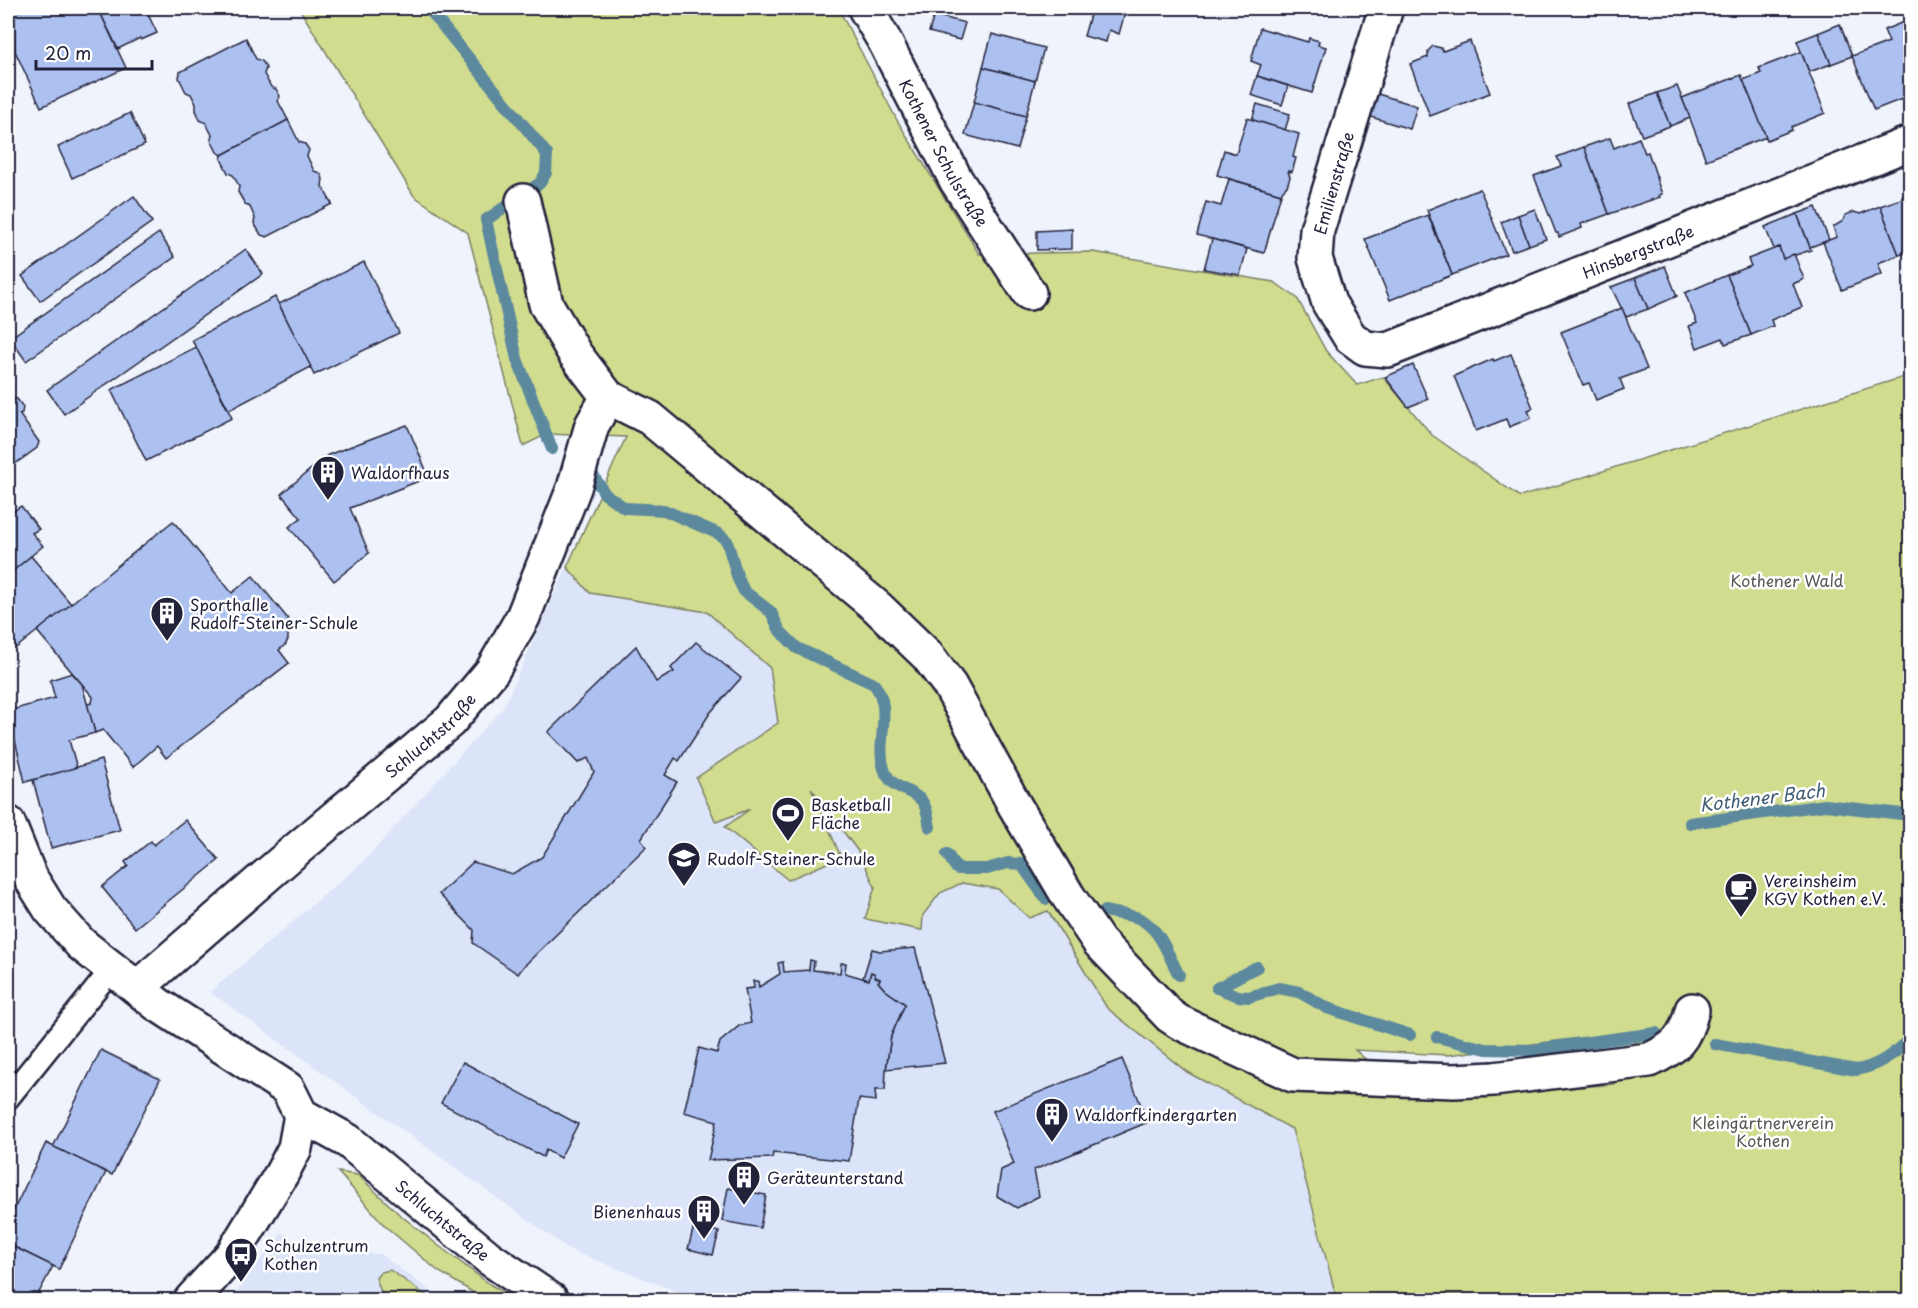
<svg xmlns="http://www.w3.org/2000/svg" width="1918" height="1308" font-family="'Playpen Sans',sans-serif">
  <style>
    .built { fill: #dbe4f8 }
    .green { fill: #d1dc8f; stroke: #7a7f65; stroke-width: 1.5; fill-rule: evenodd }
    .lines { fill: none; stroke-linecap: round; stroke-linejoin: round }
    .stream { stroke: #5b899d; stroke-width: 12 }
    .building { fill: #adc1f0; stroke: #22223b; stroke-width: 1.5 }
    .service-casing { stroke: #22223b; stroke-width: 26 }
    .minor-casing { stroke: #22223b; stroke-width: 38 }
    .service { stroke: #fff; stroke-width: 21 }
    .minor { stroke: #fff; stroke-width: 33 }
    .labels { text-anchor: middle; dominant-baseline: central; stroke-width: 5; stroke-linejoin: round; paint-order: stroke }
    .street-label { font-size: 16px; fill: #22223b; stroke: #fff }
    .poi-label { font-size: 16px; fill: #22223b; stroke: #fff; text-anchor: start }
    .park-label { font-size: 16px; fill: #575a54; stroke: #fff }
    .water-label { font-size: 18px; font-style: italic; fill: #435e74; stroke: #fff }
  </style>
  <rect width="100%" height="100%" fill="#eff3fc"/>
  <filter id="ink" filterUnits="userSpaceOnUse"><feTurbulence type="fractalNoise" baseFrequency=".0167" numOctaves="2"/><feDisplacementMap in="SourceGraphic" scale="12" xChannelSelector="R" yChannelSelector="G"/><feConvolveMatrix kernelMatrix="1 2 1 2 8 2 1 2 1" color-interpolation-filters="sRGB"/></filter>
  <g filter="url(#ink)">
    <!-- built -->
    <g class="built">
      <polygon points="626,437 980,799 1107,1008 1187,1072 1292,1129 1337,1300 699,1300 570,1250 210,992 363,862 503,708"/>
      <polygon points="282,1233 312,1253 380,1254 443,1300 230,1300"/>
    </g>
    <!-- green -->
    <g class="green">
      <path d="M299,8H838L898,122L979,254L1093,252L1274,282L1297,298L1326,351L1357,385L1383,377L1432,435L1520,497L1910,375V1300H1470L1469,1294L1337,1300L1292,1129L1187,1072L1107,1008L1048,911L1029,918L998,889L962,883L940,893L923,915L922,930L865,919L875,887L860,854L811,788L841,857L788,880L725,827L750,809L716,822L696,778L778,723L770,668L707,612L590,593L567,567L626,437L547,434L523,446L468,233L414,196ZM1634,1031V1058L1615,1084L1501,1094L1404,1092L1355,1050L1448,1055Z"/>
      <polygon points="338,1172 358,1175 399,1214 439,1246 491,1285 517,1300 485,1300 438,1271 385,1226"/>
      <polygon points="390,1270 433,1300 390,1300 382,1295 376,1278 381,1272"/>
    </g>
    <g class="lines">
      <!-- stream -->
      <g class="stream">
        <polyline points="428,8 547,154 546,173 540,183 486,220 517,359 552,449"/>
        <path d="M591,472L605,494L625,508L664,510L719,534L727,541L738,579L744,591L771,612L780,631L797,648L874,684C894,709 875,741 884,769C891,790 912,789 922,801C928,809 928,819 930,827"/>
        <polyline points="1690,823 1825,805 1910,815"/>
        <polyline points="947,854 957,869 987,869 1008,863 1021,864 1046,899"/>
        <path d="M1105,911C1115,914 1128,914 1138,918C1161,928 1168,956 1179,975"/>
        <polyline points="1217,988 1238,996 1249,997 1279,988 1299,992 1327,1008 1410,1035"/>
        <polyline points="1217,988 1257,967"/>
        <polyline points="1437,1037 1486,1049 1532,1050 1656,1033"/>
        <path d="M1715,1044L1856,1070C1876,1067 1897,1053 1910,1038"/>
      </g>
    </g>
    <!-- building -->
    <g class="building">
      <polygon points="49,8 98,8 126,68 41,107 15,51 14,11"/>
      <polygon points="98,8 145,8 157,33 141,40 140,38 118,49"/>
      <polygon points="1092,8 1119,8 1118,11 1125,13 1119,34 1109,30 1106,42 1084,36"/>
      <polygon points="934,15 965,23 960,40 929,32"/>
      <polygon points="1906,21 1910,32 1910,96 1874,110 1852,56 1889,42 1884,30"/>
      <polygon points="1840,24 1852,56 1831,64 1818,33"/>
      <polygon points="1260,28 1308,42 1309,38 1319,41 1318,45 1326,47 1312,93 1257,76 1261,65 1251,61"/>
      <polygon points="1818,33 1831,64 1809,72 1797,41"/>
      <polygon points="992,34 1044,48 1035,81 983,67"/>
      <polygon points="246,38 256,59 262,61 266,68 264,74 271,87 276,89 280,96 278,101 288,120 222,155 217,152 211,140 212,135 206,123 200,120 196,110 196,104 191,94 186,92 179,78 180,72"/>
      <polygon points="1470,41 1490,93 1430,116 1410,64 1428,57 1428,51 1433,46 1441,48 1443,51"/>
      <polygon points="1801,52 1825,113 1791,127 1792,130 1767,140 1743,80 1761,73 1759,68"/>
      <polygon points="983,67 1035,81 1026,116 974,102"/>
      <polygon points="1741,75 1766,137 1706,160 1682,98"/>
      <polygon points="1257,76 1288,86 1282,105 1251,95"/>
      <polygon points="1677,86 1690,118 1670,126 1657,93"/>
      <polygon points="1657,93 1670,126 1642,136 1629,104"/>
      <polygon points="1378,94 1417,106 1410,129 1371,117"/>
      <polygon points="974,102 1026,116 1017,149 965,135"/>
      <polygon points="1257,104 1290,114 1285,130 1252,120"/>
      <polygon points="130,113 145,145 72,178 58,147"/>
      <polygon points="1247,118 1299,134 1293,157 1296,158 1292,172 1288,171 1290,177 1287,186 1283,190 1281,194 1217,175 1224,150 1236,154"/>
      <polygon points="288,120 299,142 305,144 309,150 307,156 314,171 320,173 323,179 322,186 332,204 267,237 261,235 254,223 255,218 250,207 245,204 238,192 239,186 233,175 228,173 221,159 222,155"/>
      <polygon points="1610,138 1614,148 1639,138 1645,153 1648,152 1657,178 1656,178 1662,194 1659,195 1660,197 1609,214 1584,147"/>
      <polygon points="1584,147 1609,214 1581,224 1582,228 1559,237 1558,233 1556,233 1534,176 1561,166 1557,157"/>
      <polygon points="1229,179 1281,194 1264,253 1197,235 1206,202 1221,206"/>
      <polygon points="1480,189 1506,254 1452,275 1427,210"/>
      <polygon points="1910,190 1910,251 1899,255 1880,206 1901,199 1904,193"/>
      <polygon points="134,196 152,222 40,301 22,276"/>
      <polygon points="1880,206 1899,255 1878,263 1882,274 1842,290 1823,242 1837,237 1833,227 1843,221 1845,215 1854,212 1860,214"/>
      <polygon points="1816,207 1829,240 1810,247 1797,214"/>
      <polygon points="1535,209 1546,239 1529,245 1518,215"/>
      <polygon points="1797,214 1811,250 1783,259 1779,247 1774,249 1765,227"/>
      <polygon points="1428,215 1452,275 1390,300 1365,239"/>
      <polygon points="1518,215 1529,245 1512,251 1501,222"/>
      <polygon points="1072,229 1072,249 1037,250 1037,231"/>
      <polygon points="159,233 175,257 26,361 10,338"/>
      <polygon points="1212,239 1247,249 1240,275 1204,269"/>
      <polygon points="1779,247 1783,259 1794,254 1804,279 1793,284 1802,307 1771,320 1773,326 1751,335 1727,275 1751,266 1748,259"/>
      <polygon points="246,249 263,274 64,414 47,390"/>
      <polygon points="364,262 399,333 314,375 279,304"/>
      <polygon points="1665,266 1677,296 1648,309 1635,278"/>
      <polygon points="1727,275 1751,335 1725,344 1723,338 1697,348 1689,326 1697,323 1685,293"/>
      <polygon points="1635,278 1648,309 1626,317 1611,287"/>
      <polygon points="275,297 311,367 229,410 192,340"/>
      <polygon points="1622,308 1647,369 1620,379 1624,389 1596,400 1589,383 1583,385 1561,332"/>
      <polygon points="196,347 232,418 146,461 111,390"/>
      <polygon points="1511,354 1533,408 1528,410 1531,418 1509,427 1506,419 1476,431 1454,376 1493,359 1494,361"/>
      <polygon points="1413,365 1428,399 1408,407 1385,377"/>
      <polygon points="8,397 9,400 12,398 17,399 23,407 22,413 19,414 39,442 37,448 8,469"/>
      <polygon points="407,425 429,477 350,508 369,553 334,581 289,527 301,518 281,494 328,455"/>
      <polygon points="21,506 39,529 32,533 43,546 8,575 8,515"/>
      <polygon points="173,521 232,593 253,576 288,619 288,639 286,644 279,650 289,663 166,758 157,746 133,767 103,730 95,733 87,704 92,703 93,697 37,631"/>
      <polygon points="31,556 71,604 16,648 8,638 8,575"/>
      <polygon points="696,642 741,678 710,713 679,761 675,758 665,775 677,782 641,839 646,847 524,966 518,974 473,943 474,930 439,894 473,862 512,874 542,857 594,772 588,758 578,763 548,732 636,646 656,682 674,672 671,668"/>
      <polygon points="72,673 82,684 95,733 69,740 77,768 25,782 8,711 55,698 50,680"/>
      <polygon points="101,760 120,830 51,848 33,780"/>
      <polygon points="185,820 219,860 135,928 102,887 128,866 125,862 151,841 154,845"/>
      <polygon points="915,948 945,1063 886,1069 891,1036 905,1004 885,990 878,982 880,979 875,977 875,974 871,972 869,980 863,978 872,949 880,951"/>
      <polygon points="810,960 814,961 813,970 840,973 841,963 846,963 845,973 869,980 871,972 875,974 875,977 880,979 878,982 885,990 905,1004 891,1036 886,1069 885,1090 875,1090 876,1101 859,1099 849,1161 773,1153 772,1158 708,1160 717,1121 684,1112 699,1048 717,1053 720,1042 739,1026 751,1023 745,989 754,988 753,981 758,981 759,987 780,974 778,963 783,962 784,972 809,970"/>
      <polygon points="101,1050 160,1079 112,1175 53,1147"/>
      <polygon points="1122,1059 1148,1122 1034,1170 1039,1196 1017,1208 997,1196 1001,1170 1014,1164 993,1111"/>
      <polygon points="463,1062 578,1124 560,1158 546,1150 543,1157 441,1103"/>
      <polygon points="46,1143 106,1172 59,1269 8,1244 8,1222"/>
      <polygon points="728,1188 766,1195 760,1228 722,1221"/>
      <polygon points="694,1226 719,1232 713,1255 688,1249"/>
      <polygon points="8,1244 53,1266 35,1300 8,1300"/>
    </g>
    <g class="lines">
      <defs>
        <polyline id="service" points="8,1098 112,969"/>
        <g id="minor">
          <path id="s1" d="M865,8L884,40L956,180L1029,293"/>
          <path id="s2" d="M1386,8L1317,230L1315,258L1329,303L1350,337L1365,348L1388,350L1910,143"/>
          <path d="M523,201L546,304L575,354L608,397L650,418L877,607L927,655L950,686L1015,806L1068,896L1099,942L1170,1016L1179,1022L1293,1075L1454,1081L1494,1079L1649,1060C1676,1048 1685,1039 1692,1010"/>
          <path id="s3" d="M8,823L30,877L50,909L81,944L157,1004L288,1089L301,1115L348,1141L489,1258L551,1300"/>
          <path id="s4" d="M137,988L290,855L450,721L492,671L523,617L574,488L592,425L608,397"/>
          <polyline points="191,1300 232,1255 282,1173 295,1148 301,1115"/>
        </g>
      </defs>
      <!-- service casing -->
      <use href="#service" class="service-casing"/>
      <!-- minor casing -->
      <use href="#minor" class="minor-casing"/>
      <!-- service -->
      <use href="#service" class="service"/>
      <!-- minor -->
      <use href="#minor" class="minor"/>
    </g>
  </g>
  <!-- icons -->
  <defs>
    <symbol id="building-pin" viewBox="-11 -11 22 30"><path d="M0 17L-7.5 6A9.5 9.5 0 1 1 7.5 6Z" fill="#22223b" stroke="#fff"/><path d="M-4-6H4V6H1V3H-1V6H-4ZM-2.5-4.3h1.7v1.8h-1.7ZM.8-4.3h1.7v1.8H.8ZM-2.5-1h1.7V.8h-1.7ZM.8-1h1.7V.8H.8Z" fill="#fff"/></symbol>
    <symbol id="stadium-pin" viewBox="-11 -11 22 30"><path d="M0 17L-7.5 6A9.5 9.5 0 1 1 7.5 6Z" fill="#22223b" stroke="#fff"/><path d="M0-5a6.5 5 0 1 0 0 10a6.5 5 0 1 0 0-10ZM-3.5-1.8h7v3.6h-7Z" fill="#fff"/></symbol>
    <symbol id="school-pin" viewBox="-11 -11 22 30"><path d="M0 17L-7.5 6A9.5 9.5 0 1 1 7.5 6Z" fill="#22223b" stroke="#fff"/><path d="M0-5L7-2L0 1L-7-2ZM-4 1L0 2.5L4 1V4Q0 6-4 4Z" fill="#fff"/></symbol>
    <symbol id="cafe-pin" viewBox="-11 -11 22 30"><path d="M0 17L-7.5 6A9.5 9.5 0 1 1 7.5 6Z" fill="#22223b" stroke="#fff"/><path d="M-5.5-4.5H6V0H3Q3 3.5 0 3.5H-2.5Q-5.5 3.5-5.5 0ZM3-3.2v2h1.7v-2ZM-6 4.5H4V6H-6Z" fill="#fff"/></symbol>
    <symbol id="bus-pin" viewBox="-11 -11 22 30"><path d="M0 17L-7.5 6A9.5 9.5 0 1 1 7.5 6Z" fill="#22223b" stroke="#fff"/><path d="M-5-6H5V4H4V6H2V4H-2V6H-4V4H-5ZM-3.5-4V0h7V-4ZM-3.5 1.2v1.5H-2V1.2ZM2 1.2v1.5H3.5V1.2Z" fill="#fff"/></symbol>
  </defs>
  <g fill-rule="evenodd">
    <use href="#building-pin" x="309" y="453" width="38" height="52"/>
    <use href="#building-pin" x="148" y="594" width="38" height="52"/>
    <use href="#stadium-pin" x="769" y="794" width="38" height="52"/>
    <use href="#school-pin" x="665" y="839" width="38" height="52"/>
    <use href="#cafe-pin" x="1722" y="870" width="38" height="52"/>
    <use href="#building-pin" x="1033" y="1095" width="38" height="52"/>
    <use href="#building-pin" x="725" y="1158" width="38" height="52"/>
    <use href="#building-pin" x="685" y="1192" width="38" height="52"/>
    <use href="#bus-pin" x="222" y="1235" width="38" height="52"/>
  </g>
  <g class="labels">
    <!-- street labels -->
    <g class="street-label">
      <text stroke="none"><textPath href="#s1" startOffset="165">Kothener Schulstraße</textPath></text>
      <text transform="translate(1333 183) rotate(-74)">Emilienstraße</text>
      <text stroke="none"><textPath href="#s2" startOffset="658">Hinsbergstraße</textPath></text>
      <text stroke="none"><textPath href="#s4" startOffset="387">Schluchtstraße</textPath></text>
      <text stroke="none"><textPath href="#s3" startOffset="602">Schluchtstraße</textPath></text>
    </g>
    <!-- poi labels -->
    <g class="poi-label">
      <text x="351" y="472">Waldorfhaus</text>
      <text x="190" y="604">Sporthalle<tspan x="190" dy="18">Rudolf-Steiner-Schule</tspan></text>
      <text x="811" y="804">Basketball<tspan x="811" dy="18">Fläche</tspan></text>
      <text x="707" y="858">Rudolf-Steiner-Schule</text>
      <text x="1764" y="880">Vereinsheim<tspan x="1764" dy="18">KGV Kothen e.V.</tspan></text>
      <text x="1075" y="1114">Waldorfkindergarten</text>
      <text x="767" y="1177">Geräteunterstand</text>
      <text x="681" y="1211" text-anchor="end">Bienenhaus</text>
      <text x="264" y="1245">Schulzentrum<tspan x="264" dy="18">Kothen</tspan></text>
    </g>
    <!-- park labels -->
    <g class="park-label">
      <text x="1787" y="580">Kothener Wald</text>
      <text x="1763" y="1122">Kleingärtnerverein<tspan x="1763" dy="18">Kothen</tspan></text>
    </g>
    <!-- water labels -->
    <g class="water-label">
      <text transform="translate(1762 797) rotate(-7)">Kothener Bach</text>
    </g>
  </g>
  <!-- margin -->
  <rect width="1918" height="1308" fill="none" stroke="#fff" stroke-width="30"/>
  <rect x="15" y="15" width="1888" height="1278" fill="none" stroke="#22223b" stroke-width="2" filter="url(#ink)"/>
  <!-- scale -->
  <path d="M36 60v9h116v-9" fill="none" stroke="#22223b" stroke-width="3"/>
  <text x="45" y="60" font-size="18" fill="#22223b" stroke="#ffffff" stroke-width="4.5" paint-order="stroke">20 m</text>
</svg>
